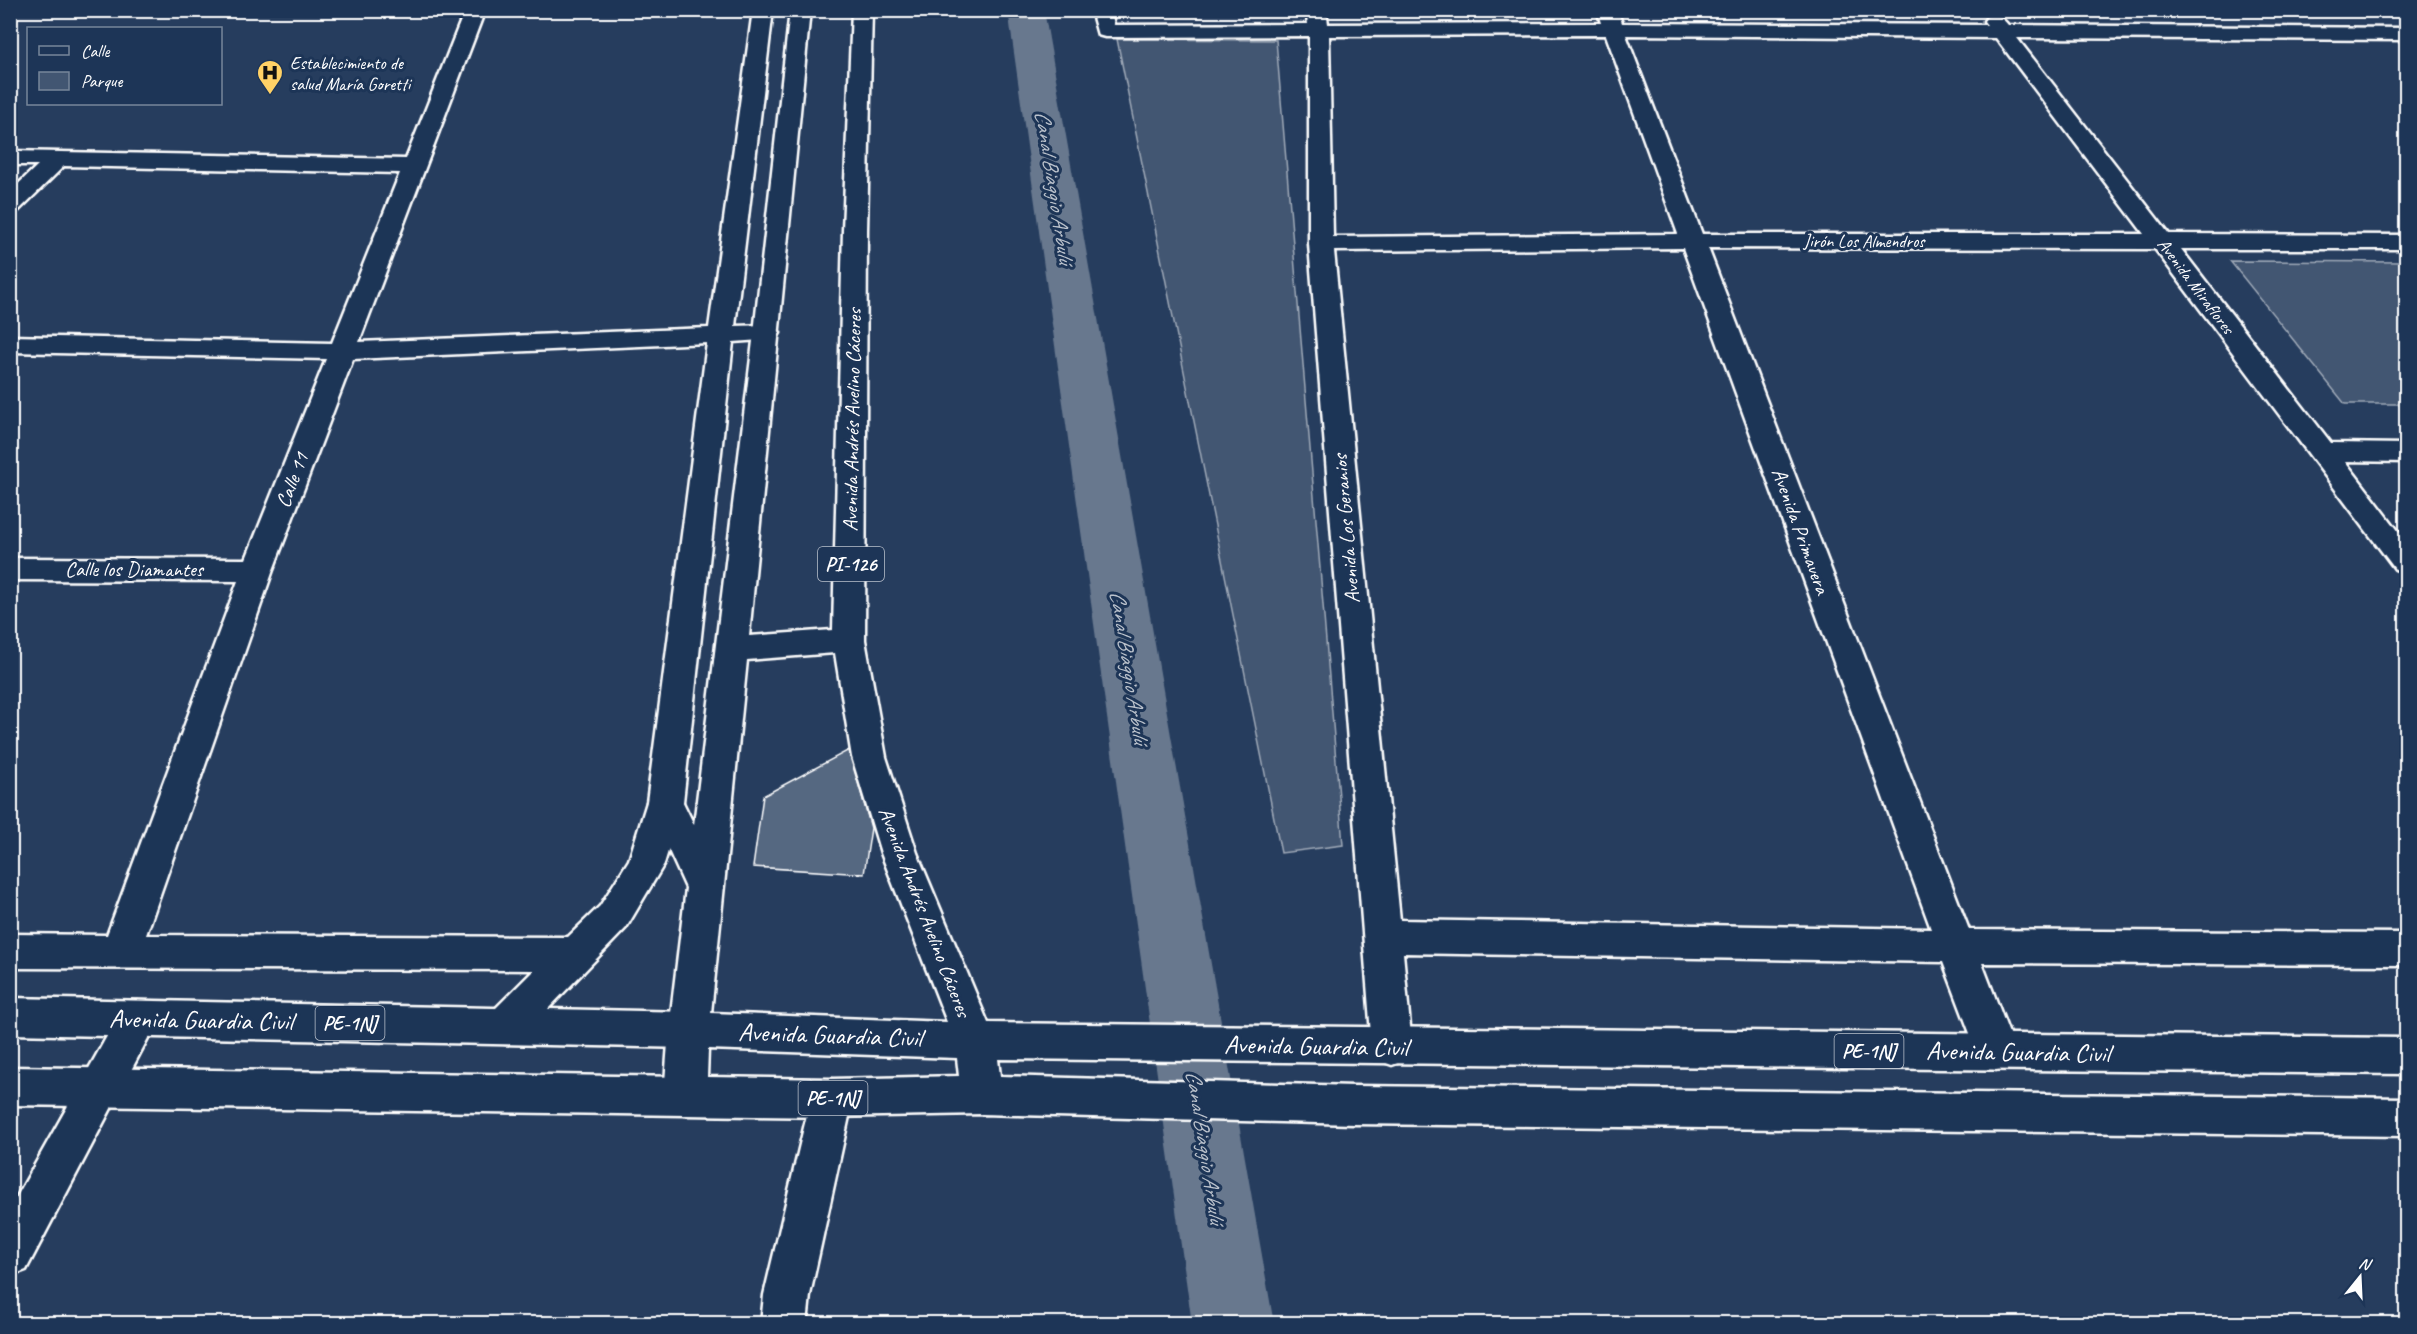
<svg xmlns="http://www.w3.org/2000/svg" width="2417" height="1334" font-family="Caveat,sans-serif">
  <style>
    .green { fill: #425672; stroke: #a0aab8; stroke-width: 1.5 }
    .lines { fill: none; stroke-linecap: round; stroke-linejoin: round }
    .canal { fill: #67788e; fill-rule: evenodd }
    .building { fill: #556781; stroke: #fff; stroke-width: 1.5 }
    .minor-casing { stroke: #fff; stroke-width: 5 }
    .major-casing { stroke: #fff; stroke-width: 5 }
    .highway-casing { stroke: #fff; stroke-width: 5 }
    .minor { fill: #1d3557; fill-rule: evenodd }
    .major { fill: #1d3557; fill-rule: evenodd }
    .highway { fill: #1d3557; fill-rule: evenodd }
    .labels { text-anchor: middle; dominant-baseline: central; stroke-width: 6; stroke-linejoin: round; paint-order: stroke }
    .far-poi-label { font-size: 18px; fill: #fff; stroke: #1d3557; text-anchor: start }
    .far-street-label { font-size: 18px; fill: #fff; stroke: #1d3557 }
    .shield { fill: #1d3557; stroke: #bbc2cd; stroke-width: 1.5 }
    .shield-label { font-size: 20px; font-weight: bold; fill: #fff }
    .street-label { font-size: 21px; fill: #fff; stroke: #1d3557 }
    .water-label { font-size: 22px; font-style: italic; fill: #bbc2cc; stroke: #1d3557 }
    .near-street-label { font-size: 26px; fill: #fff; stroke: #1d3557 }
  </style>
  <rect width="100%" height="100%" fill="#263d5e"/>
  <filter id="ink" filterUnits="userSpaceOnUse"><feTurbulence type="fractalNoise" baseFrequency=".0167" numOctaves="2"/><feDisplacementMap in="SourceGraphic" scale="12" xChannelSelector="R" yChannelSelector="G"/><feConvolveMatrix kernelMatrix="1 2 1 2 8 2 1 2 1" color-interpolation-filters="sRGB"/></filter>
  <g filter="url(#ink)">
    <!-- green -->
    <g class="green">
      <polygon points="1117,39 1276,40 1343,845 1281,853"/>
      <polygon points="2230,261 2406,262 2406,404 2345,404"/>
    </g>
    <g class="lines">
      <!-- canal -->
      <polygon class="canal" points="1008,10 1044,10 1274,1324 1192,1324"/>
    </g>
    <!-- building -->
    <polygon class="building" points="849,750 871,828 864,874 753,867 763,796"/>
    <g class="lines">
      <defs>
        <g id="minor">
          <path d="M465,10H485L359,342L709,328L753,10H773L735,326L767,325L776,327L780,333L776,339L733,342L683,802L664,864L626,928L519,1039L505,1044L491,1039L485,1026L491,1013L534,970L10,968V934L107,935L238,581L10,580V558L246,559L326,359L10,352V336L332,343L400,173L64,166L18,211L10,213V192L38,165H10V151L406,159ZM707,343L647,802L629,860L600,906L568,937L146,935L273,570L353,359Z"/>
          <path d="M1091,10H1111L1114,25L1308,24L1306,10H1326L1328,24L1601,23L1597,10H1617L1622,23L1987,25L1984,21L1987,17C1998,14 2001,17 2008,25L2406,28V40L2017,38L2169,234L2406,235V249H2181L2331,443L2406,444V462L2345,461L2406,541V572L2395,569L2155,249L1708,248L1969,930L2406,933V965L1982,963L2016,1052L2010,1065L1996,1070L1982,1065L1943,962L1403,953L1412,1047L1406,1060L1392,1065L1378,1060L1372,1047L1309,244V36L1105,37L1098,35ZM1606,35L1678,234L1333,237L1329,36ZM1626,35L1996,38L2144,234H1702ZM1683,248L1931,929L1400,920L1334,251Z"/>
          <polygon points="138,1001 152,1006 158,1019 26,1270 10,1276 10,1209 124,1006"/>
          <polygon points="832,1079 847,1084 853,1098 810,1295 807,1324 761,1324 764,1295 811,1098 817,1084"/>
        </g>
        <g id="major">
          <polygon points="10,998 689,1012 703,1017 709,1030 703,1043 689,1048 10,1034"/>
          <polygon points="10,1067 685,1077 700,1083 706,1096 700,1109 685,1115 10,1105"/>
        </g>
        <path id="highway" d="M790,10H810L749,636L833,630L843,230L852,10H872L867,230L865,640L886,757L917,853L988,1023L2406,1038V1074L998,1059L1000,1076L1354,1086L2406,1098V1136L1354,1124L982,1114L832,1117L685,1115L670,1109L664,1096L669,1030L686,888L647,802L652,792L665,788L678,792L694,825L754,333ZM835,653L852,757L881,853L947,1022L711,1013L747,660ZM708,1049L957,1058L959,1076L832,1079L707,1077Z"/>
      </defs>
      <!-- minor casing -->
      <use href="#minor" class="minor-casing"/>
      <!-- major casing -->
      <use href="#major" class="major-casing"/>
      <!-- highway casing -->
      <use href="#highway" class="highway-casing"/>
      <!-- minor -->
      <use href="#minor" class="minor"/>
      <!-- major -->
      <use href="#major" class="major"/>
      <!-- highway -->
      <use href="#highway" class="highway"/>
    </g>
  </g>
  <!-- icons -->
  <defs>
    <symbol id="hospital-pin" viewBox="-11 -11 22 30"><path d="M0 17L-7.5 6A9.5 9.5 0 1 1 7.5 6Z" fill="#ffd166" stroke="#1d3557"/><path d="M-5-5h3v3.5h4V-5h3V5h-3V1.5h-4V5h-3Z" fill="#111"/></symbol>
  </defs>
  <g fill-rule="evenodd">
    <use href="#hospital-pin" x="255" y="58" width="30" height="40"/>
  </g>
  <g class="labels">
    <!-- far-poi labels -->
    <g class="far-poi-label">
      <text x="290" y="63">Establecimiento de<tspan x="290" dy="21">salud María Goretti</tspan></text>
    </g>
    <!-- far-street labels -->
    <g class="far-street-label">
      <text x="1864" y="241">Jirón Los Almendros</text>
      <text transform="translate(2196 286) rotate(53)">Avenida Miraflores</text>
    </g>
    <!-- shield labels -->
    <g class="shield">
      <rect x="818" y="547" width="66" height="34" rx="4.5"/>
      <rect x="315.5" y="1006" width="69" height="34" rx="4.5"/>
      <rect x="1834.5" y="1034" width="69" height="34" rx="4.5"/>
      <rect x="798.5" y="1081" width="69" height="34" rx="4.5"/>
    </g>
    <g class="shield-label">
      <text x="851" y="564">PI-126</text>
      <text x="350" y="1023">PE-1NJ</text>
      <text x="1869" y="1051">PE-1NJ</text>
      <text x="833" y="1098">PE-1NJ</text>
    </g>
    <!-- street labels -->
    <g class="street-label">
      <text transform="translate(852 420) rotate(-89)">Avenida Andrés Avelino Cáceres</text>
      <text transform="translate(292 480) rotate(-69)">Calle 11</text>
      <text transform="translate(1346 529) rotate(-95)">Avenida Los Geranios</text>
      <text transform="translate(1801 531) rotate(70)">Avenida Primavera</text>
      <text x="134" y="569">Calle los Diamantes</text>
      <text transform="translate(925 912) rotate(69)">Avenida Andrés Avelino Cáceres</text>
    </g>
    <!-- water labels -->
    <g class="water-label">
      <text transform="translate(1054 187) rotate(81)">Canal Biaggio Arbulú</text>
      <text transform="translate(1129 667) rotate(81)">Canal Biaggio Arbulú</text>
      <text transform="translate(1205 1147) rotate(81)">Canal Biaggio Arbulú</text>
    </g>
    <!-- near-street labels -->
    <g class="near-street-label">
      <text transform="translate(201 1020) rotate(1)">Avenida Guardia Civil</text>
      <text transform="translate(830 1035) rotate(2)">Avenida Guardia Civil</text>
      <text transform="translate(1316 1046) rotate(1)">Avenida Guardia Civil</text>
      <text transform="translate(2018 1052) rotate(1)">Avenida Guardia Civil</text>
    </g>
  </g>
  <!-- margin -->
  <rect width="2417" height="1334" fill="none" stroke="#1d3557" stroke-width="36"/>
  <rect x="18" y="18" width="2381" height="1298" fill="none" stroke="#fff" stroke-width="2" filter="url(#ink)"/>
  <!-- legend -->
  <rect x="27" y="27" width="195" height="78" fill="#1d3557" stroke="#77869a" stroke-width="1.5"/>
  <rect x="39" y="46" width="30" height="9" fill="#1d3557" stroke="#77869a" stroke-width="1.5"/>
  <text x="81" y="57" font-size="18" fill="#ffffff">Calle</text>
  <rect x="39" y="72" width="30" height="18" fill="#425672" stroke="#77869a" stroke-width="1.5"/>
  <text x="81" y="87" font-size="18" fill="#ffffff">Parque</text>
  <!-- north arrow -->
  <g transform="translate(2360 1277) rotate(18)" stroke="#1d3557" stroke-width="4.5" paint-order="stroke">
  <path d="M0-4.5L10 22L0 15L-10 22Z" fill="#ffffff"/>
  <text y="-9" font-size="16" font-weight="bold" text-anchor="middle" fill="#ffffff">N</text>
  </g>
</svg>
